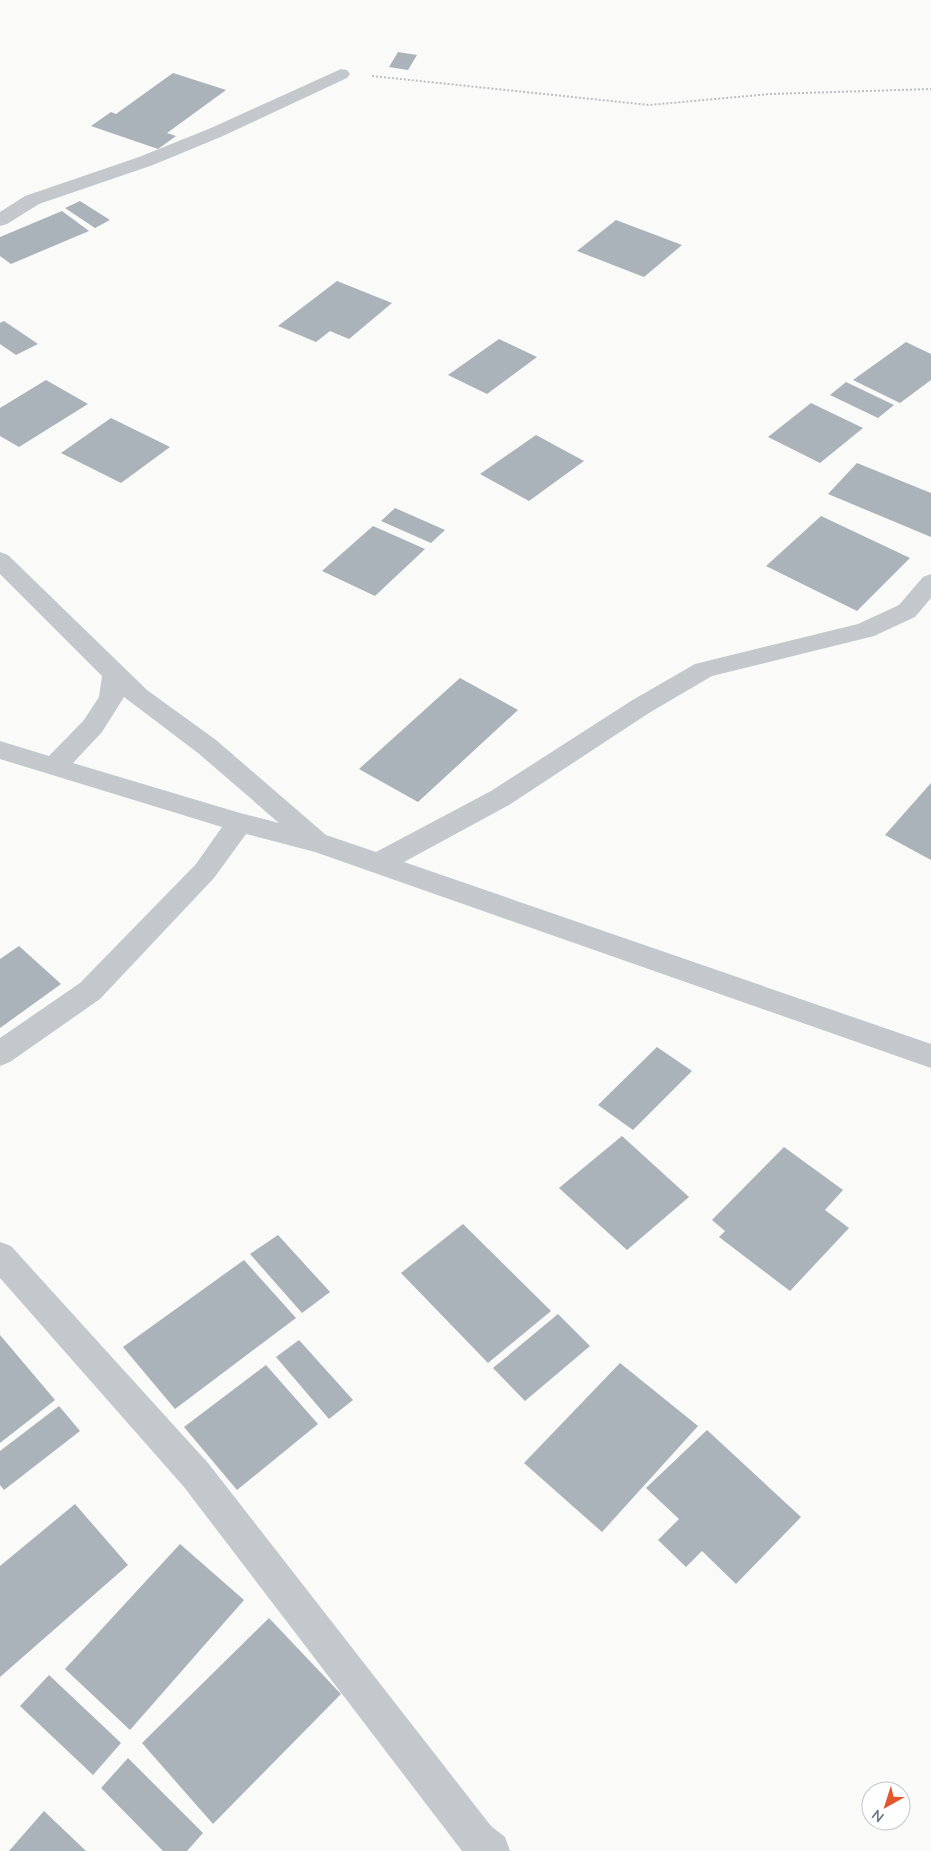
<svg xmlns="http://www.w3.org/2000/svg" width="931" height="1851" font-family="'Nunito Sans',sans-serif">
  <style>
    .building { fill: #aab3b9 }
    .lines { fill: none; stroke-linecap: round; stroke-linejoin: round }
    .path { stroke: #bbbfc2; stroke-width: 2; stroke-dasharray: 2 2; stroke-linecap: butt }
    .minor { fill: #c3c8cc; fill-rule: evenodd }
  </style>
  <rect width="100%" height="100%" fill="#fafaf8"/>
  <!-- building -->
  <g class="building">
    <polygon points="398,52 417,55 408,70 389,67"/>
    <polygon points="173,73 226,90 167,133 176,136 158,149 91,126 111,112 116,114"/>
    <polygon points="80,201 110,220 95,228 65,208"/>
    <polygon points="62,211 89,231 11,264 0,256 0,237"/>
    <polygon points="616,220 682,245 644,277 577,251"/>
    <polygon points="337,281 392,303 349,339 330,331 316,342 278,326"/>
    <polygon points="4,321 38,344 16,355 0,344 0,323"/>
    <polygon points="499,339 537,357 487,394 448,375"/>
    <polygon points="906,342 931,354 931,380 900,403 853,380"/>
    <polygon points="46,380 88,404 19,447 0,436 0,408"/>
    <polygon points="846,382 894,405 878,418 830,395"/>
    <polygon points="811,403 863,428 820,463 768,437"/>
    <polygon points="111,418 170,447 121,483 61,453"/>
    <polygon points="536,435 584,461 529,501 480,474"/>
    <polygon points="857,463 931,493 931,537 828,494"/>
    <polygon points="395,508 445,530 431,543 381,521"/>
    <polygon points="821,516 910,558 857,611 766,566"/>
    <polygon points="373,526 425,549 375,596 322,571"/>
    <polygon points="460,678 518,710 418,802 359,769"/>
    <polygon points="931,783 931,860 885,835"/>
    <polygon points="19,946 61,984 0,1028 0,959"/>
    <polygon points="657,1047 692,1071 633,1130 598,1105"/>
    <polygon points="622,1136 689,1197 627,1250 559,1188"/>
    <polygon points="784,1147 843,1190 825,1210 849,1228 790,1291 719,1237 725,1231 712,1220"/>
    <polygon points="463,1224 551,1311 488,1363 401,1273"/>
    <polygon points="278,1235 330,1292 302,1313 250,1254"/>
    <polygon points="244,1260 296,1318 175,1409 123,1347"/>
    <polygon points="558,1314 590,1346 525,1401 493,1368"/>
    <polygon points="0,1335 55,1400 0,1443"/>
    <polygon points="299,1340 353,1400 329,1419 276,1357"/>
    <polygon points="620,1363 698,1426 602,1532 524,1463"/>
    <polygon points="266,1365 318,1424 237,1490 184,1427"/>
    <polygon points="59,1406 80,1431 4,1490 0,1485 0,1451"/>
    <polygon points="707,1430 801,1517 736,1584 702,1551 686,1567 658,1540 679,1519 646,1488"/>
    <polygon points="75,1504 128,1565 0,1677 0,1566"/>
    <polygon points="180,1544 244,1600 130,1730 65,1669"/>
    <polygon points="269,1618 341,1694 213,1824 142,1743"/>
    <polygon points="49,1675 121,1743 93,1775 20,1706"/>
    <polygon points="128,1758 203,1833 187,1851 163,1851 101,1788"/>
    <polygon points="44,1811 86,1851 9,1851"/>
  </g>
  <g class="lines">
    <!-- path -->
    <polyline class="path" points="372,76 649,105 770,94 931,89"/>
    <!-- minor -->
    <g class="minor">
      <polygon points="341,69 347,70 350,74 347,78 223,136 153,165 39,204 7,224 0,226 0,212 25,196 139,157 211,128"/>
      <path d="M0,552L8,555L147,690L216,740L326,835L376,852L491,791L631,701L695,664L858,624L899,605L923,577L931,574V598L915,617L874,636L712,676L649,713L509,805L404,862L931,1044V1068L315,852L246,834L214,878L100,999L10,1062L0,1066V1038L80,983L196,864L222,827L0,759V741L49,756L84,720L99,697L102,676L0,574ZM124,697L198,753L279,823L240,813L73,763L102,732Z"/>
      <polygon points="0,1242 11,1246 208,1463 491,1826 505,1837 510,1851 462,1851 184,1487 0,1278"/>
    </g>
  </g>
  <!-- north arrow -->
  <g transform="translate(886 1806) rotate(219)"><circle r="24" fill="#ffffff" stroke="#c1c8cd"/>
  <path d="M0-4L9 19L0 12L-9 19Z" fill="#e4572e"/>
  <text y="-8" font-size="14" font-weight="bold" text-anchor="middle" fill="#657683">N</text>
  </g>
</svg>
